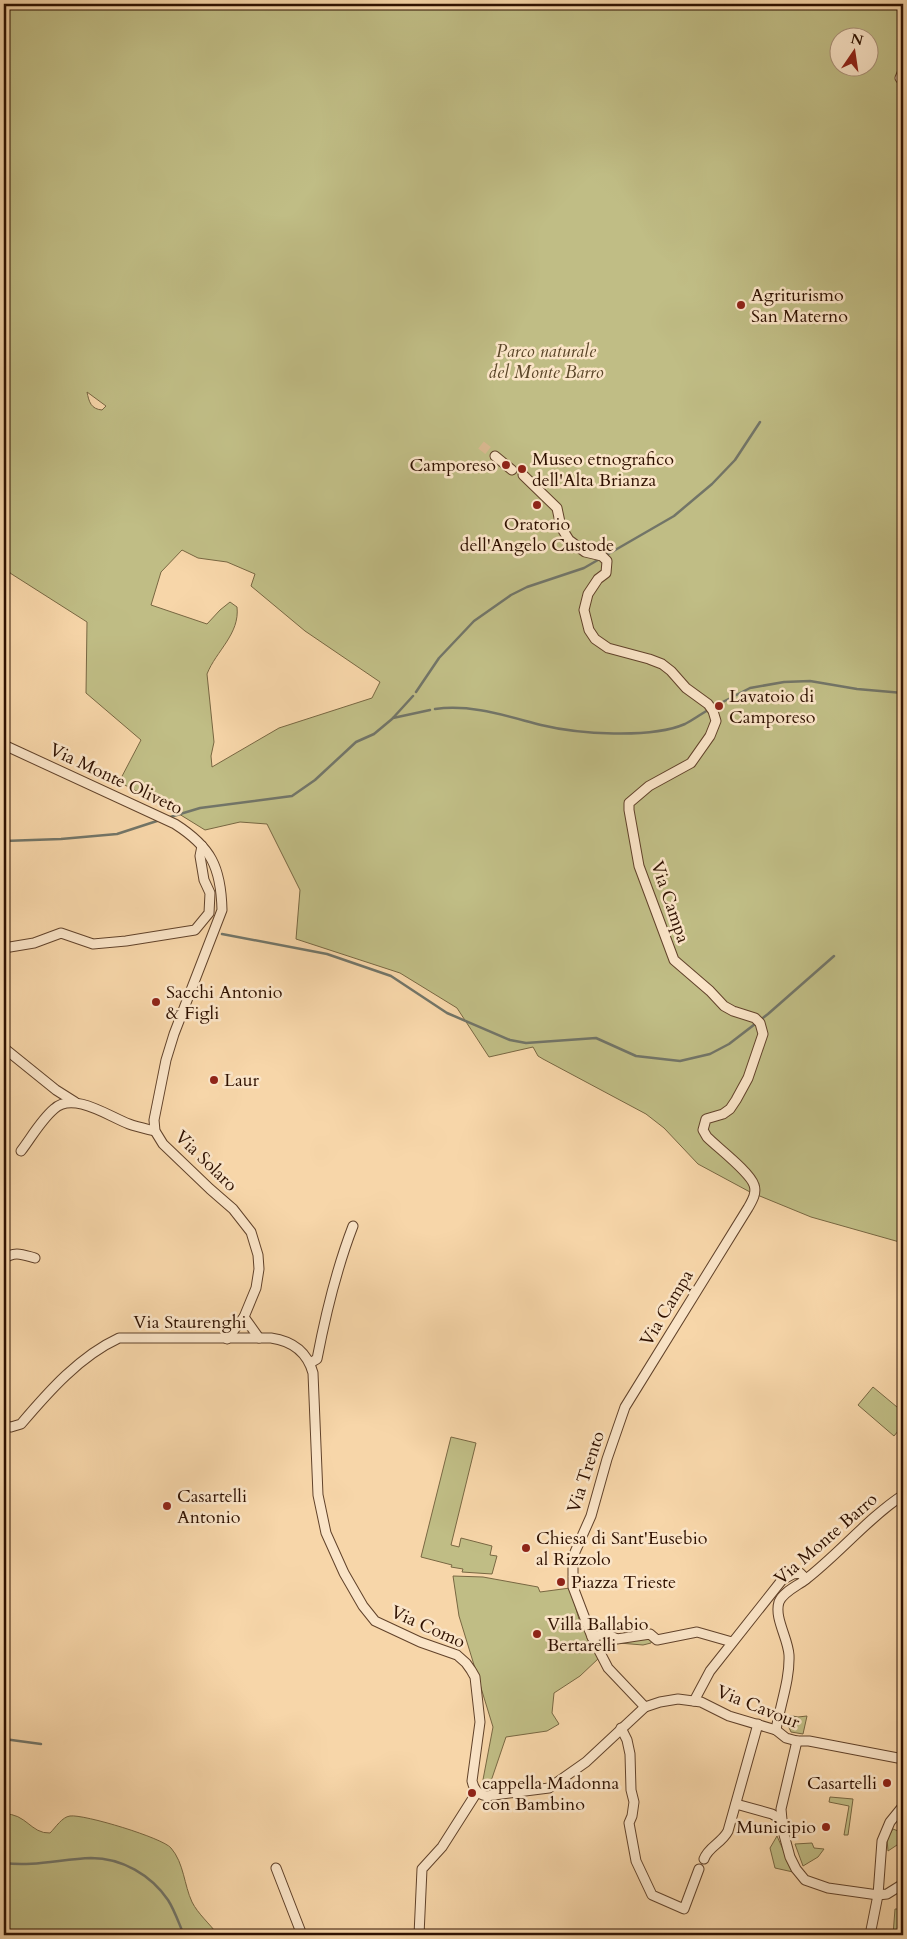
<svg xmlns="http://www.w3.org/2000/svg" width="907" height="1939" font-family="Cardo,serif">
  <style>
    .green { fill: #c0bd85; stroke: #786742; fill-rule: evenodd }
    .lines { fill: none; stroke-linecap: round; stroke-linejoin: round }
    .stream { stroke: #727568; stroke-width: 2.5 }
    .minor-tunnel { stroke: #d9b890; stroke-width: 9; stroke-dasharray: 9 4.5; stroke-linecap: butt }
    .minor-casing { stroke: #61422a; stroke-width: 11 }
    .minor { stroke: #fae4c7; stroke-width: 9 }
    .poi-dot { fill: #8f2418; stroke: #fae4c7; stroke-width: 2 }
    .labels { text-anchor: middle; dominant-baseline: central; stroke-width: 5; stroke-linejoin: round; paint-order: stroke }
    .poi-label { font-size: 18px; fill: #2f1100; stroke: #fae4c7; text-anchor: start }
    .park-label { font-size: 18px; font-style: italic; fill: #5a4528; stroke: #fae4c7 }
    .street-label { font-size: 18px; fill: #2f1100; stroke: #fae4c7 }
  </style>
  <rect width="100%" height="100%" fill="#f7d6a9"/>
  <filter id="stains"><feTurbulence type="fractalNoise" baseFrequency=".004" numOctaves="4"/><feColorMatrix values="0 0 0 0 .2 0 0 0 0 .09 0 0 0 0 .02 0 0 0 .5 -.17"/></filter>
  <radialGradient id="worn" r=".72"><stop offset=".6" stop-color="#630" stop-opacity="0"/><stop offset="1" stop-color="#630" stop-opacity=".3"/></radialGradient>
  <!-- green -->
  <g class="green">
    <path d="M4,4H903V1243L811,1217L750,1192L698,1164L664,1128L646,1114L543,1059L538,1056L533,1047L489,1057L457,1008L400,973L296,939L300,890L267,824L240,822L205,830L171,809L119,782L141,740L86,693L87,622L10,573L4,558ZM840,38H870V68H840ZM87,392L106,406L102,410C91,409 89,402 87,392ZM182,550L198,558L227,562L255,574L251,586L305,631L380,682L372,698L279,728L212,767L211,756L214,742L207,674C216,651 240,634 237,607L230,602L220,610L207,624L151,605L161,572Z"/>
    <polygon points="873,1387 903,1412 903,1425 894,1436 858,1405"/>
    <polygon points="451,1437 476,1443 451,1545 459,1547 461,1538 492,1546 490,1555 497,1556 492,1574 462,1572 463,1569 451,1567 452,1565 421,1557"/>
    <path d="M453,1576L483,1577L538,1587L540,1592L570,1588C574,1602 578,1616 582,1629L586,1631L599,1658L580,1676L554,1693L552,1713L559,1724L547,1731L506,1737L488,1790L482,1785L493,1727L459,1616Z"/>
    <polygon points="646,1638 652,1641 651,1643 643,1645 619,1643"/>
    <polygon points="787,1715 798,1717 807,1716 803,1734 791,1732 786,1721"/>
    <polygon points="830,1797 853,1799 848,1835 844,1835 849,1806 829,1802"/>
    <path d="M4,1814C26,1813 31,1834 50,1833C56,1827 62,1817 70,1816C84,1814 163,1838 171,1848C184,1863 184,1885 192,1902C198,1914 210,1924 218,1935H4Z"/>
    <polygon points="893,1829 898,1831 903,1841 888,1851 887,1839"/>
    <polygon points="777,1836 793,1872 775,1868 770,1848"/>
    <polygon points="812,1843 814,1848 824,1849 818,1857 803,1866 795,1844"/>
    <polygon points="895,1909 903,1909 903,1935 893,1935"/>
  </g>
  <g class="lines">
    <!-- stream -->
    <g class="stream">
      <polyline points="416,692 439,658 474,621 511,595 527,587 584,568 674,516 712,484 735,460 760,422"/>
      <polyline points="713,707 750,688 784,682 810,681 857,689 903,693"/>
      <path d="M435,709C472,704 506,716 541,725C578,734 650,739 685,724C693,720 701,714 708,710"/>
      <polyline points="393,718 430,710"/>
      <polyline points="167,818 200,808 292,796 315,780 356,742 374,734 392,719 413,696"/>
      <polyline points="4,841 61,839 117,834 160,820"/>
      <polyline points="222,934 327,954 391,976 447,1013 510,1040 526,1043 596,1038 636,1056 680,1061 710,1054 729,1044 768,1014 834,956"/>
      <polyline points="4,1739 41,1744"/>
      <path d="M4,1863C33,1867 62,1859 91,1858C122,1858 151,1875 168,1900C175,1911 179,1924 184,1935"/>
    </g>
    <!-- minor-tunnel -->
    <polyline class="minor-tunnel" points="481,445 495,456"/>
    <defs>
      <g id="minor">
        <polyline points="903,71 900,78 903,82"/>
        <polyline points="495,456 512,470"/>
        <path d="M523,475L557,508L561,527L569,540L585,552L602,556L607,561L606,573L598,579L588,594L584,610L589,630L595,639L608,648L649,659L662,664L671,671L686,688L708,704L713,711L716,721L710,736L691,763L649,786L629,803V810L639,866L674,960L710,991L724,1006L733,1011L755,1018L760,1023L763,1034L748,1078L736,1100L730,1109L723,1114L706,1119L703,1130L707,1137C718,1148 750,1172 754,1185C757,1193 752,1201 748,1208L625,1407L607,1459L591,1516L575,1552L573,1566V1587L592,1637L608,1668L645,1707"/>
        <path d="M4,745L175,824C211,847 221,867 222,910L174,1034L166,1060L154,1120L155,1131L163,1144L210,1189L233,1209L251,1232L258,1255L259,1269L256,1288L244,1317"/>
        <polyline points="4,948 34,943 61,933 93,944 126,941 195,930 209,913 210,893 204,880 200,856 202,846"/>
        <polyline points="4,1048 56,1090 75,1102"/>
        <path d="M21,1151C31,1138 41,1120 54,1109C73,1091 110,1117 129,1124C137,1127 147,1129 155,1131"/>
        <path d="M4,1259C14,1250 24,1255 35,1258"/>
        <polyline points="227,1339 244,1317 259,1338"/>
        <path d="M310,1363L317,1359C326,1312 336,1270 353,1226"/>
        <path d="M4,1426L11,1427L21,1424C49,1391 80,1356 119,1338H271C292,1341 307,1351 313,1373L318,1495L326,1533L344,1573L363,1606L375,1621L420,1642L457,1655L466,1663L471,1670L475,1677L480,1722L472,1781C474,1790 478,1794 486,1796L549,1788L586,1762L645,1707L660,1702L678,1699L701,1702L729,1716L776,1730L786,1738L797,1741H809L903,1759"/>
        <polyline points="592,1637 604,1634 609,1635 617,1639 650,1634 657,1640 697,1632 732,1642"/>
        <polyline points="694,1701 710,1671 782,1580 793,1574 800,1573 806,1579"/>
        <polyline points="621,1728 627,1740 630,1754 631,1790 634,1802 632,1816 629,1823 636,1861 652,1895 684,1909 699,1869"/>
        <path d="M776,1730C780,1705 790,1680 789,1655C788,1638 774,1618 779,1602C783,1592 797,1586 805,1580C839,1554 867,1519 903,1495"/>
        <polyline points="797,1741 781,1809 783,1831 790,1857 796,1869 805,1880 828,1888 878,1895 887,1894 903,1884"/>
        <polyline points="736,1804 772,1814 782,1820"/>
        <path d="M704,1859C708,1847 722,1843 728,1831L758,1724"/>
        <polyline points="276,1868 302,1935"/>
        <polyline points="419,1935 422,1869 442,1847 477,1792"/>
        <polyline points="870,1935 878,1895 882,1841 890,1822 903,1806"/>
      </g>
    </defs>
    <!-- minor casing -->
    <use href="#minor" class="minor-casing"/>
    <!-- minor -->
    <use href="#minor" class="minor"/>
  </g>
  <!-- markers -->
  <g class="poi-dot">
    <circle cx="741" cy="305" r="5"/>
    <circle cx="506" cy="465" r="5"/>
    <circle cx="522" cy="469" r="5"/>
    <circle cx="537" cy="505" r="5"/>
    <circle cx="719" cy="706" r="5"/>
    <circle cx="156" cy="1002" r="5"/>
    <circle cx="214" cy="1080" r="5"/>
    <circle cx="167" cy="1506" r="5"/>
    <circle cx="526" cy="1548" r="5"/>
    <circle cx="561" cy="1582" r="5"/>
    <circle cx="537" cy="1634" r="5"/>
    <circle cx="887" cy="1783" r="5"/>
    <circle cx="472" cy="1793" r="5"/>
    <circle cx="826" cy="1827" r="5"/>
  </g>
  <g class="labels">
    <!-- poi labels -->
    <g class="poi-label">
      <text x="751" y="295">Agriturismo<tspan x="751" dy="21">San Materno</tspan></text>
      <text x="532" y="459">Museo etnografico<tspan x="532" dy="21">dell'Alta Brianza</tspan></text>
      <text x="496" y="465" text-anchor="end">Camporeso</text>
      <text x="537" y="524" text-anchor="middle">Oratorio<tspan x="537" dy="21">dell'Angelo Custode</tspan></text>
      <text x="729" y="696">Lavatoio di<tspan x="729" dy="21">Camporeso</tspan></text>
      <text x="166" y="992">Sacchi Antonio<tspan x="166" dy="21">&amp; Figli</tspan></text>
      <text x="224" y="1080">Laur</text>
      <text x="177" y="1496">Casartelli<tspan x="177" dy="21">Antonio</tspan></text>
      <text x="536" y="1538">Chiesa di Sant'Eusebio<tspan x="536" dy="21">al Rizzolo</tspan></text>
      <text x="571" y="1582">Piazza Trieste</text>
      <text x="547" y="1624">Villa Ballabio<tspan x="547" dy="21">Bertarelli</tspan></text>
      <text x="482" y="1783">cappella Madonna<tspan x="482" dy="21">con Bambino</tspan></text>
      <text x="877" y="1783" text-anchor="end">Casartelli</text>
      <text x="816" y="1827" text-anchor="end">Municipio</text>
    </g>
    <!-- park labels -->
    <g class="park-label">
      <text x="546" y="351">Parco naturale<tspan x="546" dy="21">del Monte Barro</tspan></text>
    </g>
    <!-- street labels -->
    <g class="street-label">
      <text transform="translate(116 779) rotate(25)">Via Monte Oliveto</text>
      <text transform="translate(670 902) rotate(71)">Via Campa</text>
      <text transform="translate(206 1161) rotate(44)">Via Solaro</text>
      <text transform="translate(667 1308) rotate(-59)">Via Campa</text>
      <text x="190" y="1322">Via Staurenghi</text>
      <text transform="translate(586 1472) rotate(-72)">Via Trento</text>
      <text transform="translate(826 1539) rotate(-41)">Via Monte Barro</text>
      <text transform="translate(428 1627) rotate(24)">Via Como</text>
      <text transform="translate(758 1707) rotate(22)">Via Cavour</text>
    </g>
  </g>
  <!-- margin -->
  <rect width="907" height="1939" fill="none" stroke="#f7d6a9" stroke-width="20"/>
  <rect x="5" y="5" width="897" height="1929" fill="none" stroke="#2f1100" stroke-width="2.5"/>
  <rect x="10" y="10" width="887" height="1919" fill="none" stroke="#2f1100"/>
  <!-- north arrow -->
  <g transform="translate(854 52) rotate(13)"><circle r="24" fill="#fae4c7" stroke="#a99077"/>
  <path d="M0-4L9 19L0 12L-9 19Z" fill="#8f2418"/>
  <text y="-8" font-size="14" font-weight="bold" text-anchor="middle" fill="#2f1100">N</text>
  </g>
  <rect width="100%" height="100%" filter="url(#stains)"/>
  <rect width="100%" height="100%" fill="url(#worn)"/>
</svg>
